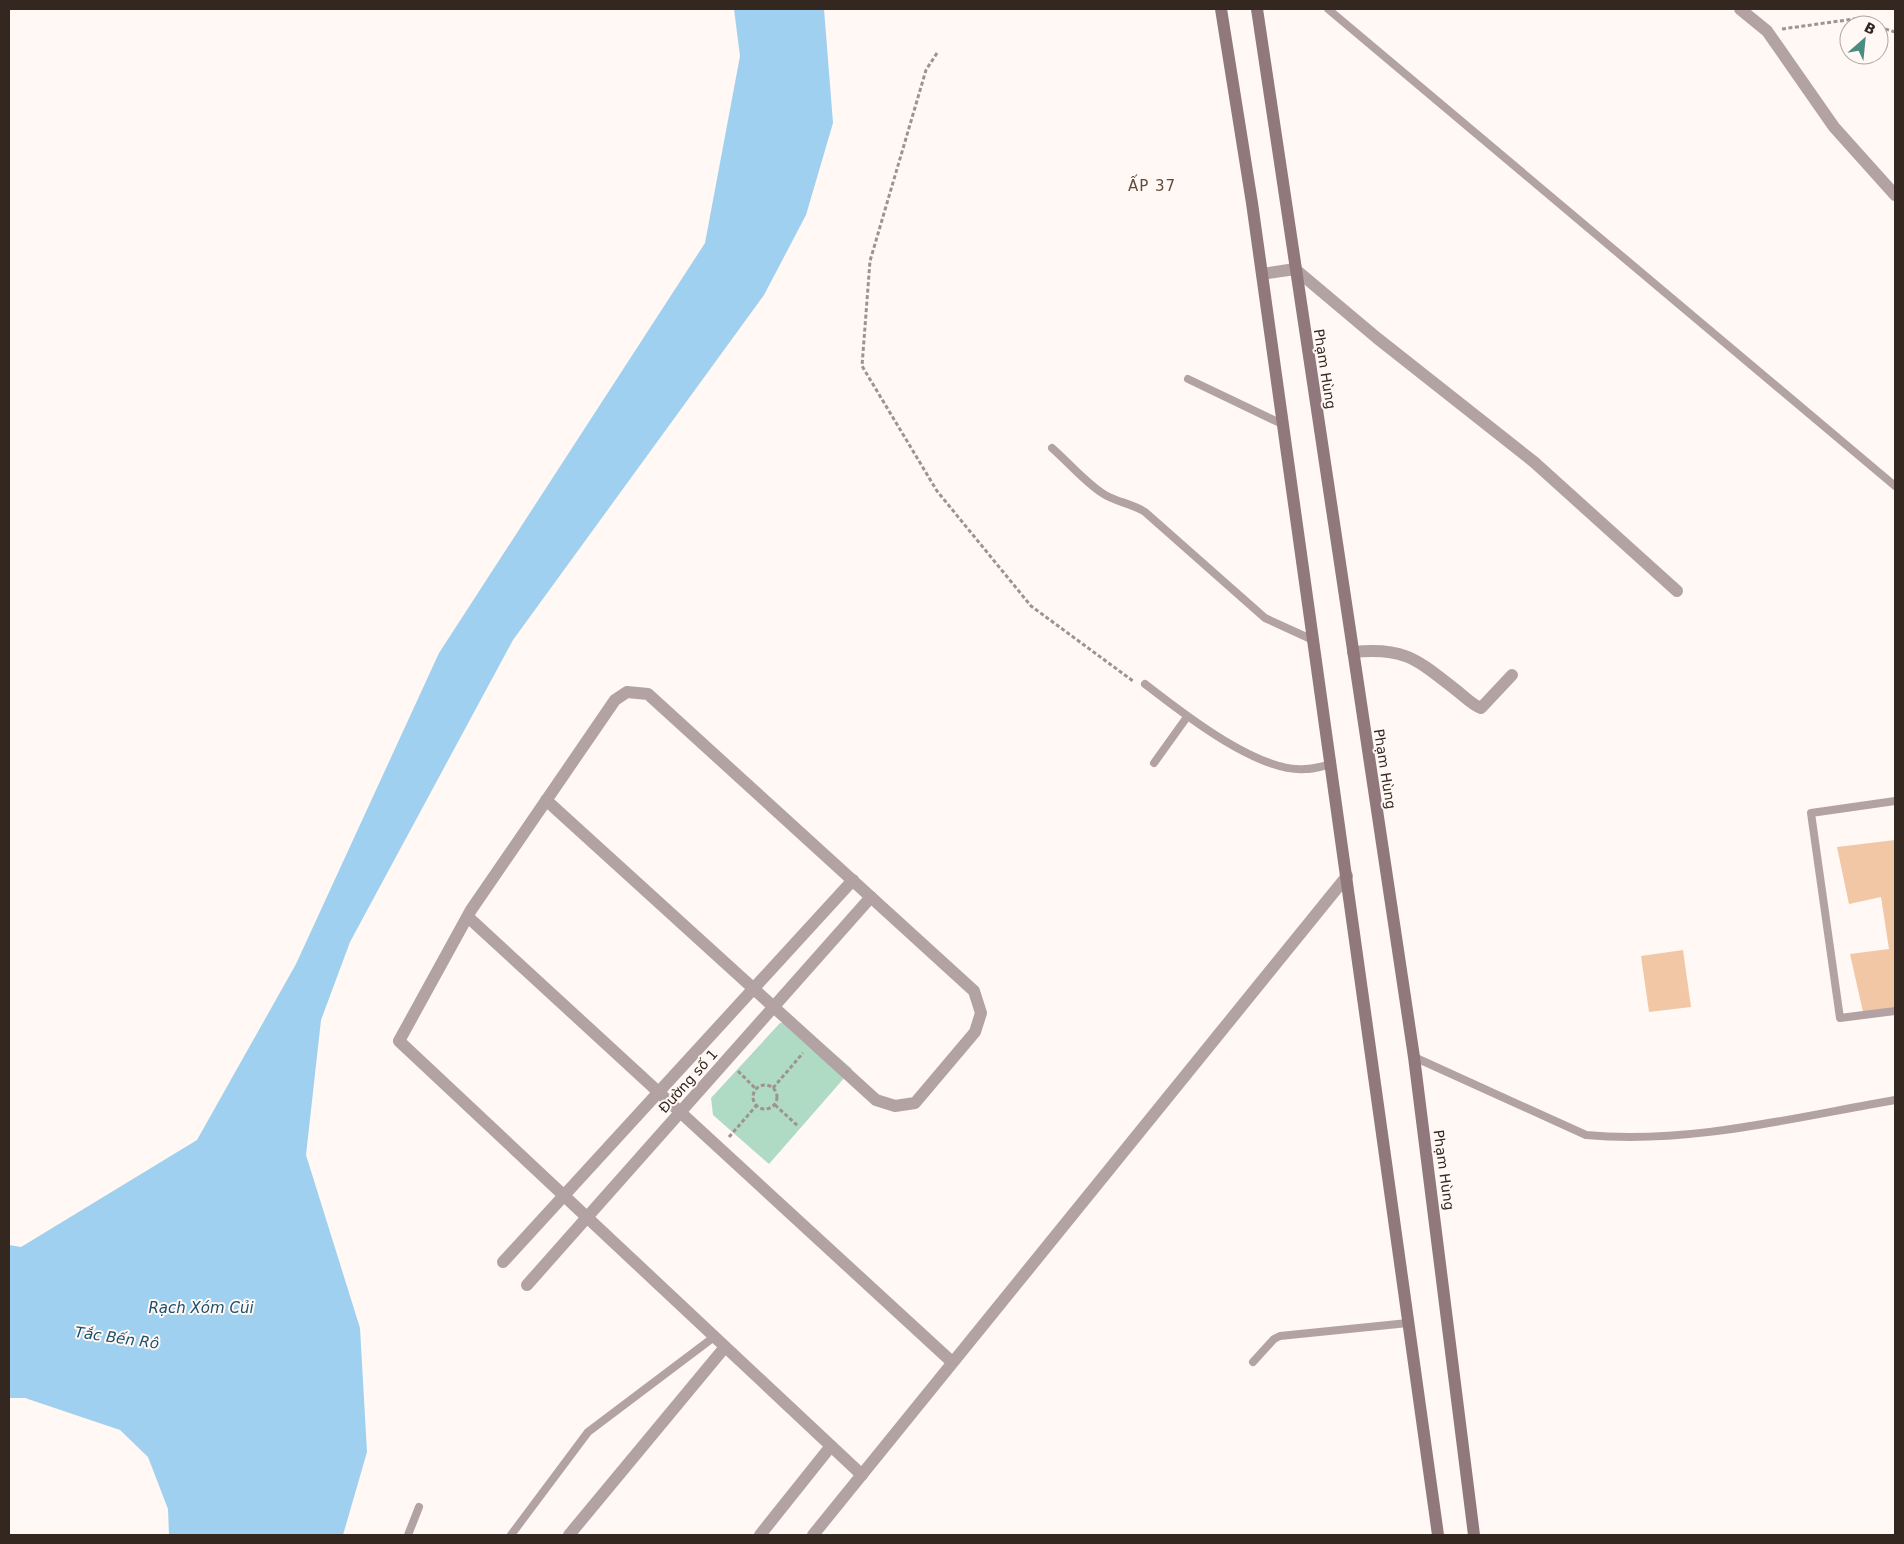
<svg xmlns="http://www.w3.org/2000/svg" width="1904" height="1544" font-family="'DejaVu Sans',sans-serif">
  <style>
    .green { fill: #afdbc4 }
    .water { fill: #a0d0ef }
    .building { fill: #f1c7a5 }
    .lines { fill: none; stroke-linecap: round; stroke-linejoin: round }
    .path { stroke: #9d948e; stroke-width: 3; stroke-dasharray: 4 2.5; stroke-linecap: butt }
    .service { stroke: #b3a2a4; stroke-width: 8 }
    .minor { stroke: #b3a2a4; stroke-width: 12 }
    .secondary { stroke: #90787c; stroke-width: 12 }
    .labels { text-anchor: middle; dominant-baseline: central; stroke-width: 4; stroke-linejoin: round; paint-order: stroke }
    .street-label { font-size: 14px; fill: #332720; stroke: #fff8f4 }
    .neighbourhood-label { font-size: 15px; letter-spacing: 1px; fill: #644a3b; stroke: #fff8f4 }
    .water-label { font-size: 15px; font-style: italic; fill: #18516f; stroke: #fff8f4 }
  </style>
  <rect width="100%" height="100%" fill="#fff8f4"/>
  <!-- green -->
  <polygon class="green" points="798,1022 852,1069 769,1164 713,1115 711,1098 780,1023"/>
  <!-- water -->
  <polygon class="water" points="734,9 824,9 833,123 806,215 764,295 513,640 350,942 321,1020 306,1155 360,1328 367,1452 343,1535 169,1535 168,1509 148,1457 120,1430 25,1398 9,1398 9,1245 21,1247 197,1140 296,964 439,653 705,243 740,56"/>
  <!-- building -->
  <g class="building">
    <polygon points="1895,840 1895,1007 1863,1012 1850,954 1889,949 1881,897 1849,904 1837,847"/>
    <polygon points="1683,950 1691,1007 1649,1012 1641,956"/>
  </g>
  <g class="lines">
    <!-- path -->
    <g class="path">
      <polyline points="1879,27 1895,32"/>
      <polyline points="1782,29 1854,19 1873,25"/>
      <polyline points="937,53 926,70 870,261 862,366 937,491 1031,606 1133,681"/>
      <polyline points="738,1071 756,1089"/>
      <circle cx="765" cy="1097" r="12"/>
      <polyline points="773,1088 803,1053"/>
      <polyline points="775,1105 798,1126"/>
      <polyline points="729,1137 756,1106"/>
    </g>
    <!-- service -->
    <g class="service">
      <polyline points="1328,9 1895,486"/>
      <polyline points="1188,379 1282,424"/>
      <path d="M1052,448C1068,462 1084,481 1102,493C1115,502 1131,503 1145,512L1265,618L1313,640"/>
      <path d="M1145,684C1181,712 1258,773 1305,769C1314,769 1323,766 1331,764"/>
      <polyline points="1154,763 1187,717"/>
      <polyline points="1895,801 1811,813 1840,1018 1895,1011"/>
      <path d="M1414,1057L1586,1135C1687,1145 1796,1117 1895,1100"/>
      <polyline points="1253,1362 1274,1339 1280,1336 1408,1323"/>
      <polyline points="408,1535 419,1507"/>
      <polyline points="511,1535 588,1432 714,1337"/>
    </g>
    <!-- minor -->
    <g class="minor">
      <polyline points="1740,9 1767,31 1834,127 1895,195"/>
      <polyline points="1262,274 1295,269 1377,338 1534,462 1677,591"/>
      <path d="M1353,652C1405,647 1416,659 1456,690C1464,696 1472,705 1481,708L1512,675"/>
      <polyline points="546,800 876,1100 895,1106 915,1103 975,1032 981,1013 974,991 648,694 627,692 615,700 471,910 399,1041 862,1475"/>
      <polyline points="468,917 952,1362"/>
      <polyline points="503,1262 853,880"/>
      <polyline points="527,1285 871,897"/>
      <polyline points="569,1535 725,1347"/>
      <polyline points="760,1535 831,1446"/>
      <polyline points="813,1535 1347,876"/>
    </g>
    <!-- secondary -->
    <g class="secondary">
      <polyline points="1221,9 1252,203 1438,1535"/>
      <polyline points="1257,9 1414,1057 1474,1535"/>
    </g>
  </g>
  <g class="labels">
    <!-- street labels -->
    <g class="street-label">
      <text transform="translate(1325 369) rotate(81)">Phạm Hùng</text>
      <text transform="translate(1385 769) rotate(81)">Phạm Hùng</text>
      <text transform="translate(688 1081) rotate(-48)">Đường số 1</text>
      <text transform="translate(1444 1170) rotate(82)">Phạm Hùng</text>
    </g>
    <!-- neighbourhood labels -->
    <g class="neighbourhood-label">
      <text x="1152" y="186">ẤP 37</text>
    </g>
    <!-- water labels -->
    <g class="water-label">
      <text x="201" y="1308">Rạch Xóm Củi</text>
      <text transform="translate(117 1338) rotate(8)">Tắc Bến Rô</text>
    </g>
  </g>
  <!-- border -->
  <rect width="1904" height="1544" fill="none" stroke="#332720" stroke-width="20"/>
  <!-- north arrow -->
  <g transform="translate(1864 40) rotate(27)"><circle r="24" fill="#fff8f4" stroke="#ada49f"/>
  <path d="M0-4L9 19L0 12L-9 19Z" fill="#498d80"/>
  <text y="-8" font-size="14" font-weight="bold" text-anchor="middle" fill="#332720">B</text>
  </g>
</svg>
